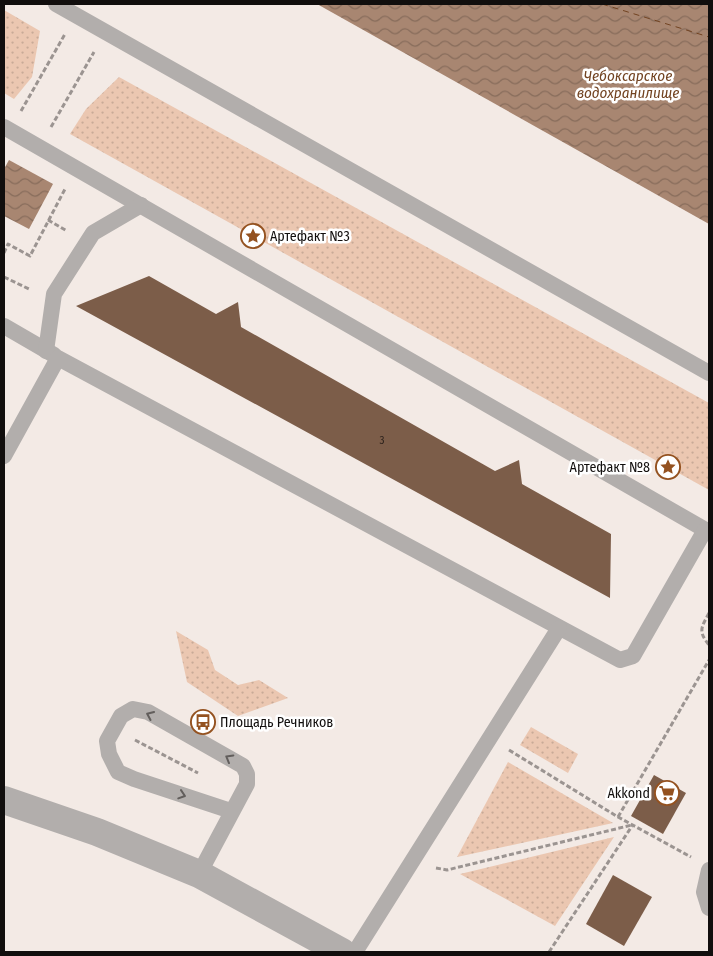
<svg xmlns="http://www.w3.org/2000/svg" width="713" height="956" font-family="'Fira Sans Condensed',sans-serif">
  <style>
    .grass { fill: url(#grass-dots) }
    .water { fill: url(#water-waves) }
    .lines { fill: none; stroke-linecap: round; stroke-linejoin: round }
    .ferry { stroke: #724321; stroke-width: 1; stroke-dasharray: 6 5; stroke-linecap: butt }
    .building { fill: #7c5d49 }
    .path { stroke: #9b9491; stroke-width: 3; stroke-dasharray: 5 2.5; stroke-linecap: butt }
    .lane { stroke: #b2aeac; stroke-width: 16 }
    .street { stroke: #b2aeac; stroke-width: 28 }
    .oneway { stroke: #625e5c }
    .labels { text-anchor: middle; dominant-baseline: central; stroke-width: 5; stroke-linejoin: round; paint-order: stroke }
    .number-label { font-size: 11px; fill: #2c221c }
    .poi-label { font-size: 14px; fill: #110e0d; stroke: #fff; text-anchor: start }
    .water-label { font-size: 15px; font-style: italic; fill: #724321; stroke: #fff }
  </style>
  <defs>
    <pattern id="grass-dots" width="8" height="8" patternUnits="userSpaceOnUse" patternTransform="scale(1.25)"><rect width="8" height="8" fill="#ebc7b1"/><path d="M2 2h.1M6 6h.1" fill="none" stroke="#c8aa97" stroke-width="1.8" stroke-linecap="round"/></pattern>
    <pattern id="water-waves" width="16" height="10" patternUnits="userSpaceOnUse" patternTransform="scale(1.25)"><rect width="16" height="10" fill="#a88671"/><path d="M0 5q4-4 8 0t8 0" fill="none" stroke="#876c5b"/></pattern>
  </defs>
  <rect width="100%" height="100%" fill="#f3eae5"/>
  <!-- grass -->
  <g class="grass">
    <polygon points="4,10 40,31 32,77 14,99 4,93"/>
    <polygon points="119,77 709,403 709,490 70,134 86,109"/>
    <polygon points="176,631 208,650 215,670 238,685 259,680 288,698 238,716 187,682"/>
    <polygon points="531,727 578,754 568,773 520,745"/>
    <polygon points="508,762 613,823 457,857"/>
    <polygon points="614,837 555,926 460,874"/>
  </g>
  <!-- water -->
  <g class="water">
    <polygon points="317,4 709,4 709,224"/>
    <polygon points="9,160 53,184 29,229 4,216 4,169"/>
  </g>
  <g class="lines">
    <!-- ferry -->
    <polyline class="ferry" points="602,4 709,37"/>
  </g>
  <!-- building -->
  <g class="building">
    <polygon points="149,276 216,314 238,302 241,327 495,471 519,460 522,484 611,534 610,598 76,306"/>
    <polygon points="654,775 686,793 663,834 631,816"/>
    <polygon points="613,875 652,897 624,946 586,924"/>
  </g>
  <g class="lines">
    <!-- path -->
    <g class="path">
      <polyline points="21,111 65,34"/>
      <polyline points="51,127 94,52"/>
      <polyline points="48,220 67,231"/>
      <polyline points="4,253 8,244 30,256 65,189"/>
      <polyline points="4,277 31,290"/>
      <path d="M709,613C701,628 698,631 709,645"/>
      <polyline points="135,740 198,773"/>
      <polyline points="509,750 618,817 691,857"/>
      <polyline points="618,817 709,660"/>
      <polyline points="436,868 447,870 632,825"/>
      <polyline points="549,952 632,826"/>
    </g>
    <!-- lane -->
    <g class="lane">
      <polyline points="56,4 709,373"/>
      <polyline points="4,127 709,532"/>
      <polyline points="4,326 54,355"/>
      <polyline points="46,351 54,294 93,233 141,205"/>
      <polyline points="4,456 58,358 620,660 633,656 705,530"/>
      <polyline points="709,870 704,892 709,908"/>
      <polyline points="199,874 247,784 247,774 243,766 148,712 133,709 121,716 107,741 109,754 118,772 134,779 231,811"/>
      <polyline points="355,952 559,628"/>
    </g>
    <!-- street -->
    <polyline class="street" points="4,800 97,832 199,874 342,952"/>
  </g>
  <!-- one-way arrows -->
  <defs><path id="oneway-chevron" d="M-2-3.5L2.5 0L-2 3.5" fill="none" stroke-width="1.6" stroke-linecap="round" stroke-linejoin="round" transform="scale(1.25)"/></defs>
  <g class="oneway">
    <use href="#oneway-chevron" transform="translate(150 715) rotate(-156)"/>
    <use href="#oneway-chevron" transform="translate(229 758) rotate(-150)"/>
    <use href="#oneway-chevron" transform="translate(182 795) rotate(18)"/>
  </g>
  <!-- icons -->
  <defs>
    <symbol id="sight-ring" viewBox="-11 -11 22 22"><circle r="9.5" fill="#fff" stroke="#945220" stroke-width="1.5"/><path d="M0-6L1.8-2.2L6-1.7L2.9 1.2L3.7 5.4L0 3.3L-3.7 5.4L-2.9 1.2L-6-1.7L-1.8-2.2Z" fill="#945220"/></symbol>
    <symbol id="bus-ring" viewBox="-11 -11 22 22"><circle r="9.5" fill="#fff" stroke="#945220" stroke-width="1.5"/><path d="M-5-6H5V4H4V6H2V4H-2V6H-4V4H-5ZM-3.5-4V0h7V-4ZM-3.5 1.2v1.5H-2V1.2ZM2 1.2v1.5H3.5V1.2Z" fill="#945220"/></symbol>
    <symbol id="supermarket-ring" viewBox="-11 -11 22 22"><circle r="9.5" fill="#fff" stroke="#945220" stroke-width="1.5"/><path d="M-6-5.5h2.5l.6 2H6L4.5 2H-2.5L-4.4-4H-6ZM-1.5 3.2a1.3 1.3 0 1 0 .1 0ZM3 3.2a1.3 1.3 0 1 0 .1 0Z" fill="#945220"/></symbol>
  </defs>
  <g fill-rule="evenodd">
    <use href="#sight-ring" x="239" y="222" width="28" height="28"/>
    <use href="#sight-ring" x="654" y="453" width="28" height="28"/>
    <use href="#bus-ring" x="189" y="708" width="28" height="28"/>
    <use href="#supermarket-ring" x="653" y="779" width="28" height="28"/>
  </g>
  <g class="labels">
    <!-- number labels -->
    <g class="number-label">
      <text x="382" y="440">3</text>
    </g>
    <!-- poi labels -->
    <g class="poi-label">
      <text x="270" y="236">Артефакт №3</text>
      <text x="650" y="467" text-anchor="end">Артефакт №8</text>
      <text x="220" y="722">Площадь Речников</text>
      <text x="650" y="793" text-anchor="end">Akkond</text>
    </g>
    <!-- water labels -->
    <g class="water-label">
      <text x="628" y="76">Чебоксарское<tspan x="628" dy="17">водохранилище</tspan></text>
    </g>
  </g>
  <!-- border -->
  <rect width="713" height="956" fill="none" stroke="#110e0d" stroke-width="10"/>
</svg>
